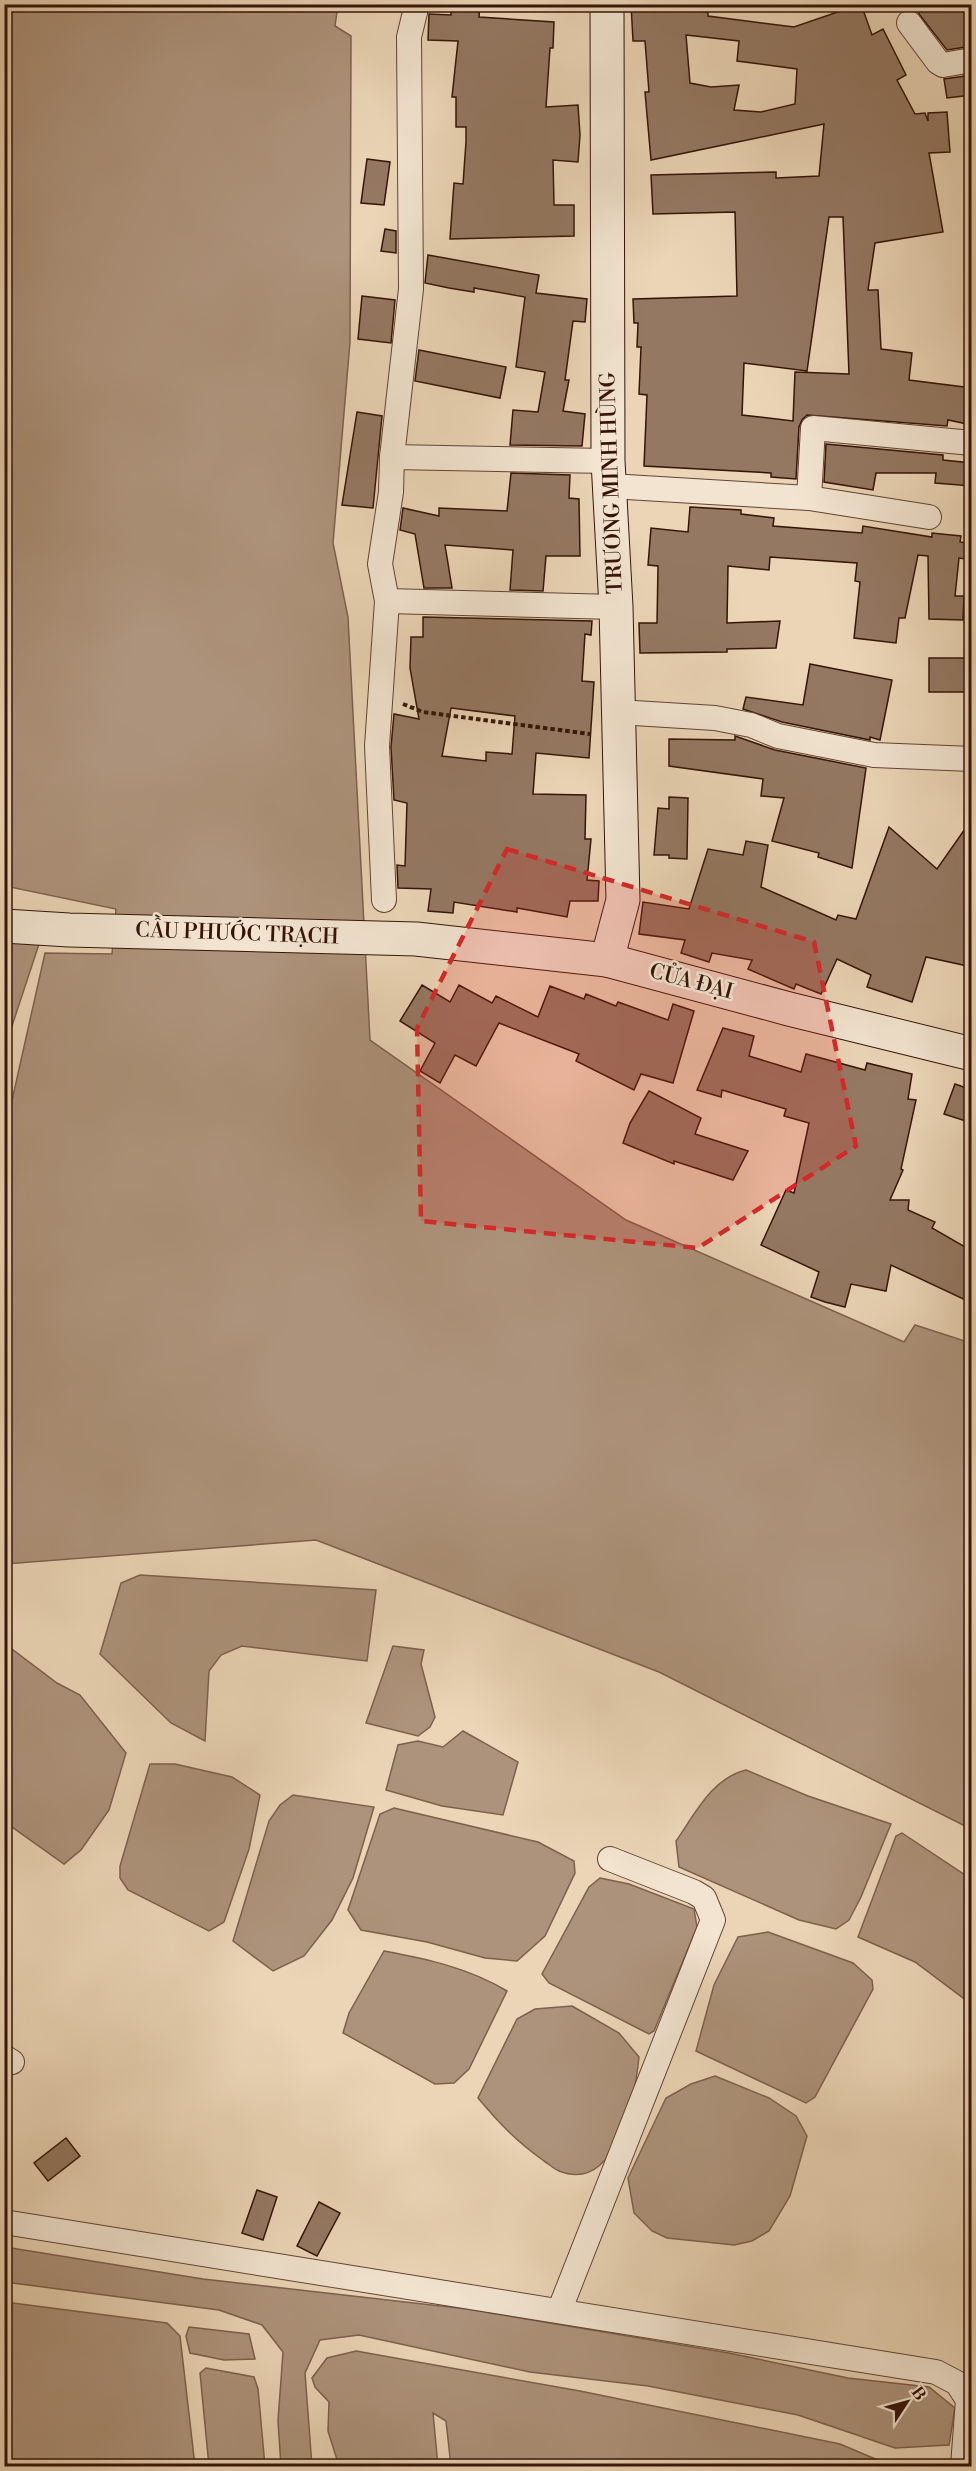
<svg xmlns="http://www.w3.org/2000/svg" width="976" height="2471" font-family="'Libre Bodoni',serif">
  <style>
    .water { fill: #ad937b; stroke: #7d604d; stroke-width: 1.5 }
    .building { fill: #947862; stroke: #351408; stroke-width: 1.5; fill-rule: evenodd }
    .lines { fill: none; stroke-linecap: round; stroke-linejoin: round }
    .street-casing { stroke: #624434; stroke-width: 26 }
    .secondary-casing { stroke: #351408; stroke-width: 35 }
    .path { stroke: #351408; stroke-width: 4; stroke-dasharray: 4.5 3; stroke-linecap: butt }
    .street { stroke: #f2e4d0; stroke-width: 24 }
    .secondary { stroke: #f2e4d0; stroke-width: 33 }
    .marked { fill: #d62828; fill-opacity: 0.2; stroke: #d62828; stroke-width: 4.5; stroke-dasharray: 12 8; stroke-linejoin: round }
    .labels { text-anchor: middle; dominant-baseline: central; stroke-width: 5; stroke-linejoin: round; paint-order: stroke }
    .street-label { font-size: 21px; fill: #351408; stroke: #f2e4d0 }
  </style>
  <rect width="100%" height="100%" fill="#ebd5b6"/>
  <filter id="stains"><feTurbulence type="fractalNoise" baseFrequency=".00333" numOctaves="4"/><feColorMatrix values="0 0 0 0 .2 0 0 0 0 .09 0 0 0 0 .02 0 0 0 .5 -.17"/></filter>
  <radialGradient id="worn" r=".72"><stop offset=".6" stop-color="#630" stop-opacity="0"/><stop offset="1" stop-color="#630" stop-opacity=".3"/></radialGradient>
  <!-- water -->
  <g class="water">
    <polygon points="5,5 338,5 335,26 351,36 350,342 333,543 348,617 370,1040 626,1220 904,1342 915,1325 971,1343 971,1829 659,1672 316,1540 5,1564 5,1114 11,1105 45,953 112,954 116,909 5,886"/>
    <polygon points="5,937 41,938 5,1047"/>
    <polygon points="140,1575 376,1590 367,1661 242,1646 221,1655 209,1671 205,1741 171,1723 100,1654 121,1583"/>
    <polygon points="4,1643 57,1683 80,1695 126,1753 109,1810 81,1850 64,1864 5,1822"/>
    <polygon points="393,1646 424,1650 421,1664 435,1717 430,1727 418,1736 366,1723"/>
    <polygon points="463,1731 518,1762 503,1815 442,1806 386,1790 398,1745 418,1741 443,1747"/>
    <polygon points="150,1764 175,1764 232,1777 260,1795 249,1849 224,1922 209,1931 128,1890 120,1878 120,1866"/>
    <path d="M746,1770L808,1796L891,1824L861,1897L849,1920L836,1929L799,1920L679,1867L676,1841C695,1814 712,1778 746,1770Z"/>
    <polygon points="293,1795 374,1807 353,1878 332,1920 304,1956 273,1971 233,1941 269,1821 280,1805"/>
    <polygon points="394,1808 538,1842 574,1861 575,1873 545,1936 517,1961 485,1958 427,1942 361,1930 348,1910 380,1814"/>
    <polygon points="902,1833 971,1879 971,2004 915,1962 858,1937 896,1836"/>
    <polygon points="600,1878 629,1884 694,1909 697,1927 654,2031 649,2034 549,1983 542,1974 589,1887"/>
    <polygon points="768,1932 853,1963 872,1980 873,1989 815,2097 806,2103 696,2051 714,1985 738,1937"/>
    <path d="M384,1951C427,1959 469,1968 507,1991L469,2069L454,2083L435,2084L343,2033L349,2013Z"/>
    <path d="M572,2006L619,2033L639,2057C635,2096 617,2194 559,2171C554,2169 549,2164 544,2161C516,2141 500,2124 478,2098L517,2019L535,2009Z"/>
    <polygon points="715,2076 769,2098 796,2116 807,2136 790,2196 769,2231 752,2241 734,2245 667,2238 652,2231 634,2213 628,2178 666,2098 691,2084"/>
    <polygon points="5,2247 203,2279 467,2309 729,2353 848,2378 929,2387 955,2408 949,2445 895,2448 798,2415 648,2386 530,2372 359,2335 320,2340 305,2373 312,2466 281,2466 278,2421 283,2352 262,2325 219,2310 5,2282"/>
    <polygon points="5,2302 167,2323 180,2336 195,2466 5,2466"/>
    <polygon points="189,2327 249,2334 255,2359 224,2360 190,2353 186,2336"/>
    <polygon points="356,2351 580,2391 840,2444 892,2466 451,2466 446,2421 433,2413 438,2466 339,2466 328,2431 329,2402 315,2387 312,2378 327,2358"/>
    <polygon points="206,2368 254,2377 258,2389 265,2466 209,2466 200,2373"/>
  </g>
  <!-- building -->
  <g class="building">
    <polygon points="451,4 480,4 479,17 554,22 553,48 550,48 546,107 578,105 580,135 578,162 553,160 554,205 574,205 574,236 450,239 454,183 463,184 466,142 466,127 456,127 456,97 452,97 458,41 428,40 429,14 451,15"/>
    <path d="M631,4H668L669,7L708,12V16L794,27L861,4L872,35L883,29L906,75L897,80L915,114L925,113L928,121V113L947,112L950,152L929,153L943,232L875,243L868,290H878L881,349L912,353L909,380L972,388V425L948,420L947,426L807,415L802,420L799,427L796,479L771,477V473L644,466L647,395L639,394L641,347H637L638,323H634L633,299L737,296L735,212L653,214L651,175L776,172V178L819,176L824,124L651,160L645,92H649L645,41H633ZM686,35L739,41L737,61L797,69L795,104L761,112L734,110L739,85L711,87L690,83ZM829,217H843L849,374L795,372L793,421L742,415L744,363L807,371Z"/>
    <polygon points="940,4 941,11 972,5 972,46 947,50 919,14 919,5"/>
    <polygon points="972,75 972,95 947,98 944,79"/>
    <polygon points="367,159 390,162 384,205 361,203"/>
    <polygon points="385,229 396,231 396,253 381,251"/>
    <polygon points="428,255 539,275 536,293 587,299 585,322 573,321 565,380 569,380 563,411 585,414 582,446 510,445 513,410 538,412 545,372 516,367 525,297 474,288 474,292 449,288 425,283"/>
    <polygon points="362,296 395,300 391,343 358,339"/>
    <polygon points="419,350 506,367 500,398 415,381"/>
    <polygon points="357,412 382,416 373,508 342,505"/>
    <polygon points="826,444 943,455 943,460 972,463 972,486 935,483 936,473 876,473 873,490 824,482"/>
    <polygon points="511,473 570,475 569,498 579,499 580,556 546,556 543,591 510,590 513,550 445,545 452,588 424,588 415,534 400,530 403,508 439,516 439,508 507,511"/>
    <polygon points="690,507 741,510 741,514 774,518 773,526 862,533 863,526 932,537 932,533 961,536 960,542 972,544 972,560 959,558 955,596 964,596 963,620 929,619 928,556 918,555 905,618 899,618 896,643 854,638 860,582 855,581 857,563 770,557 769,570 728,566 727,623 780,621 776,648 727,649 727,652 640,653 639,623 657,623 658,566 648,565 651,528 688,532"/>
    <path d="M423,617L592,621L591,635L585,634L582,681L594,682L589,758L536,753L533,794L586,795L585,839H591L587,880L599,881L598,901H570L567,917L517,908V912L454,902L453,913L428,911L431,889L398,888L397,865L405,866L407,803L394,800L391,747L394,714L419,719L410,668L411,637H423ZM451,708L515,716L512,754L486,752V761L442,756Z"/>
    <rect x="929" y="658" width="43" height="34"/>
    <polygon points="810,664 892,680 880,740 870,737 870,740 782,722 743,709 746,697 803,705"/>
    <polygon points="735,736 775,750 866,768 852,868 818,857 819,853 772,841 784,798 761,796 763,779 669,766 669,739 735,740"/>
    <polygon points="669,797 688,798 687,859 669,858 669,855 654,855 658,808 669,809"/>
    <polygon points="972,819 972,967 926,957 912,1002 867,987 871,975 837,959 821,994 796,984 794,989 748,969 752,960 712,953 709,962 681,953 685,940 639,934 643,902 689,909 708,849 743,855 746,841 768,845 761,887 836,920 838,915 856,919 889,827 937,869"/>
    <polygon points="422,985 450,1002 459,985 492,1003 496,996 538,1017 550,986 584,999 586,994 616,1006 618,1002 668,1020 673,1004 694,1011 673,1083 641,1074 634,1090 576,1061 579,1054 499,1023 476,1066 455,1055 440,1083 420,1071 435,1043 400,1021"/>
    <polygon points="723,1028 754,1036 749,1056 801,1072 806,1054 865,1070 867,1063 912,1074 908,1099 916,1100 901,1169 903,1170 890,1200 909,1200 908,1210 935,1222 932,1228 972,1251 972,1303 891,1265 886,1291 851,1284 845,1307 825,1302 811,1297 819,1272 761,1245 786,1190 794,1193 809,1123 784,1116 786,1109 722,1090 721,1097 697,1090"/>
    <polygon points="955,1084 972,1090 972,1123 944,1114"/>
    <polygon points="649,1091 701,1118 695,1134 748,1151 733,1180 674,1161 674,1164 623,1143 630,1123"/>
    <polygon points="66,2138 80,2156 48,2181 34,2163"/>
    <polygon points="257,2190 277,2197 263,2240 242,2233"/>
    <polygon points="319,2202 340,2213 317,2256 297,2246"/>
  </g>
  <g class="lines">
    <defs>
      <g id="street">
        <polyline points="909,23 938,62 943,65 972,60"/>
        <polyline points="392,457 608,461"/>
        <polyline points="610,486 809,498 929,517"/>
        <polyline points="809,498 813,428 972,443"/>
        <polyline points="387,601 616,607"/>
        <polyline points="618,712 715,718 751,725 778,736 874,755 972,759"/>
        <polyline points="384,900 377,746 387,601 380,564 391,492 392,457 411,289 409,37 417,4"/>
        <polyline points="4,2057 12,2062"/>
        <polyline points="4,2222 936,2372 957,2383 968,2400 963,2466"/>
        <polyline points="560,2309 713,1920 704,1898 694,1892 610,1859"/>
      </g>
      <g id="secondary">
        <polyline points="607,4 608,461 616,607 623,900 607,960"/>
        <polyline points="4,926 69,930 416,939 607,960 789,1009 972,1054"/>
      </g>
    </defs>
    <!-- street casing -->
    <use href="#street" class="street-casing"/>
    <!-- secondary casing -->
    <use href="#secondary" class="secondary-casing"/>
    <!-- path -->
    <polyline class="path" points="403,704 423,712 590,734"/>
    <!-- street -->
    <use href="#street" class="street"/>
    <!-- secondary -->
    <use href="#secondary" class="secondary"/>
  </g>
  <!-- marked area -->
  <path class="marked" d="M507,849L814,942L856,1146L698,1248L421,1221L417,1028Z"/>
  <g class="labels">
    <!-- street labels -->
    <g class="street-label">
      <text transform="translate(612 483) rotate(-92)">TRƯƠNG MINH HÙNG</text>
      <text transform="translate(237 934) rotate(2)">CẦU PHƯỚC TRẠCH</text>
      <text transform="translate(691 982) rotate(15)">CỬA ĐẠI</text>
    </g>
  </g>
  <!-- margin -->
  <rect width="976" height="2471" fill="none" stroke="#ebd5b6" stroke-width="24"/>
  <rect x="6" y="6" width="964" height="2459" fill="none" stroke="#351408" stroke-width="3"/>
  <rect x="12" y="12" width="952" height="2447" fill="none" stroke="#351408" stroke-width="1.5"/>
  <!-- north arrow -->
  <g transform="translate(907 2402) rotate(54)" stroke="#f2e4d0" stroke-width="4.5" paint-order="stroke">
  <path d="M0-4.5L10 22L0 15L-10 22Z" fill="#351408"/>
  <text y="-9" font-size="16" font-weight="bold" text-anchor="middle" fill="#351408">B</text>
  </g>
  <rect width="100%" height="100%" filter="url(#stains)"/>
  <rect width="100%" height="100%" fill="url(#worn)"/>
</svg>
